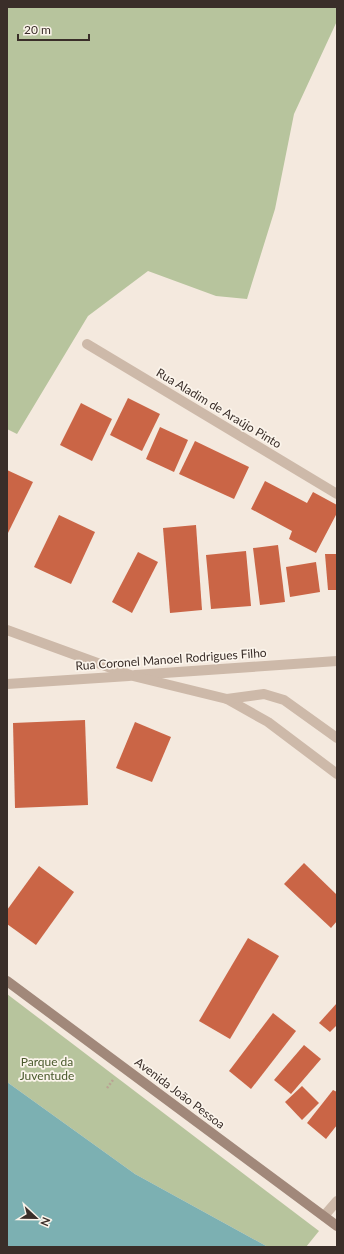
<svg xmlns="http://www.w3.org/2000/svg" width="344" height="1254" font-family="Lato,sans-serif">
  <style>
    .green { fill: #b7c49d }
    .water { fill: #7cb0b2 }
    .building { fill: #ca6546 }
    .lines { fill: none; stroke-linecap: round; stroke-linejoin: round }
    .path { stroke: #b9a393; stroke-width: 2.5; stroke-dasharray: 2 2; stroke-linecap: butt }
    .minor { stroke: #cdb9a9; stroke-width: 10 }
    .tertiary { stroke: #cdb9a9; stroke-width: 10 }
    .secondary { stroke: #a1887a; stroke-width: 10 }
    .labels { text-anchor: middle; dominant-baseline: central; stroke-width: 3.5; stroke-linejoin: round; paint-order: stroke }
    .street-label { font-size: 12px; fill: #3a2e29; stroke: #fbf4eb }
    .park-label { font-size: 12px; fill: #49592c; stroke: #fbf4eb }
  </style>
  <rect width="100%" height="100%" fill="#f4e9de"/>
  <!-- green -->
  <g class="green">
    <polygon points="7,7 337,7 337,21 294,114 275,209 247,299 216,296 148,271 88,316 17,434 7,429"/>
    <polygon points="7,994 319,1231 306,1247 268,1247 135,1174 7,1082"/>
  </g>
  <!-- water -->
  <polygon class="water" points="7,1082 135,1174 268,1247 7,1247"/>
  <!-- building -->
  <g class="building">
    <polygon points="128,398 160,414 142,451 110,435"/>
    <polygon points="81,403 112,419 92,461 60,445"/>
    <polygon points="160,427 188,440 174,472 146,459"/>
    <polygon points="195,441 249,467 234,499 179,474"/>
    <polygon points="7,470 33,482 7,535"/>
    <polygon points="265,481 307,503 313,492 337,505 337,513 316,553 289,539 292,531 251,509"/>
    <polygon points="59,515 95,532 71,584 34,567"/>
    <polygon points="196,525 202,610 170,613 163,528"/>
    <polygon points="278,545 285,602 260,605 253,548"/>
    <polygon points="246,551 251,606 211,609 206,555"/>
    <polygon points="138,552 158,562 132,613 112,602"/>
    <polygon points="325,554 337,554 337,590 328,590"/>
    <polygon points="316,562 320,592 290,597 286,567"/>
    <polygon points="85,720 88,805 15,808 13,723"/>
    <polygon points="135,722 171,737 152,782 116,768"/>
    <polygon points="304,863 337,895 337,921 331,928 284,884"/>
    <polygon points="39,866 74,892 36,945 7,924 7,910"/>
    <polygon points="248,938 279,956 230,1039 199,1021"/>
    <polygon points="337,1003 337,1025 330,1032 319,1023"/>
    <polygon points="273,1013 296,1031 251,1089 229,1071"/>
    <polygon points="304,1045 321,1059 291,1094 274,1080"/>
    <polygon points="302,1086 319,1103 302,1120 285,1102"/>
    <polygon points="333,1090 337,1092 337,1125 326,1139 307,1123"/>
  </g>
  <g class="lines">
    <!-- path -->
    <polyline class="path" points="107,1088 113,1080"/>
    <!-- minor -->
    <g class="minor">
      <polyline points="87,344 337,494"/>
      <polyline points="135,675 337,661"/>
      <polyline points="324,1216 337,1201"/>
    </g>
    <!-- tertiary -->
    <g class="tertiary">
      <polyline points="7,630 133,676 227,699 268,722 337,774"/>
      <polyline points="7,684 129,676"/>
      <polyline points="227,699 264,694 284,700 337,738"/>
    </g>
    <!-- secondary -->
    <polyline class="secondary" points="7,981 337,1226"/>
  </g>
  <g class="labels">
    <!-- street labels -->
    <g class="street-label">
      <text transform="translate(219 408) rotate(31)">Rua Aladim de Araújo Pinto</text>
      <text transform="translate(171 659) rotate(-4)">Rua Coronel Manoel Rodrigues Filho</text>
      <text transform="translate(180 1093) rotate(37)">Avenida João Pessoa</text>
    </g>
    <!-- park labels -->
    <g class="park-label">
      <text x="47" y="1061">Parque da<tspan x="47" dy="14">Juventude</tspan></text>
    </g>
  </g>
  <!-- border -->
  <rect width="344" height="1254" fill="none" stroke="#3a2e29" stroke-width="16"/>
  <!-- north arrow -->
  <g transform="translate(36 1218) rotate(112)" stroke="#fbf4eb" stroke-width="3" paint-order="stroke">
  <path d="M0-3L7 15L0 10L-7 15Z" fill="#3a2e29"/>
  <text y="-6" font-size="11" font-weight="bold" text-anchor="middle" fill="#3a2e29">N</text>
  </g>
  <!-- scale -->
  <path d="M18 34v6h71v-6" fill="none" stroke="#3a2e29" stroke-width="2"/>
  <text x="24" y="34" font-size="12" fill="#3a2e29" stroke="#fbf4eb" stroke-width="3" paint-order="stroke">20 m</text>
</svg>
